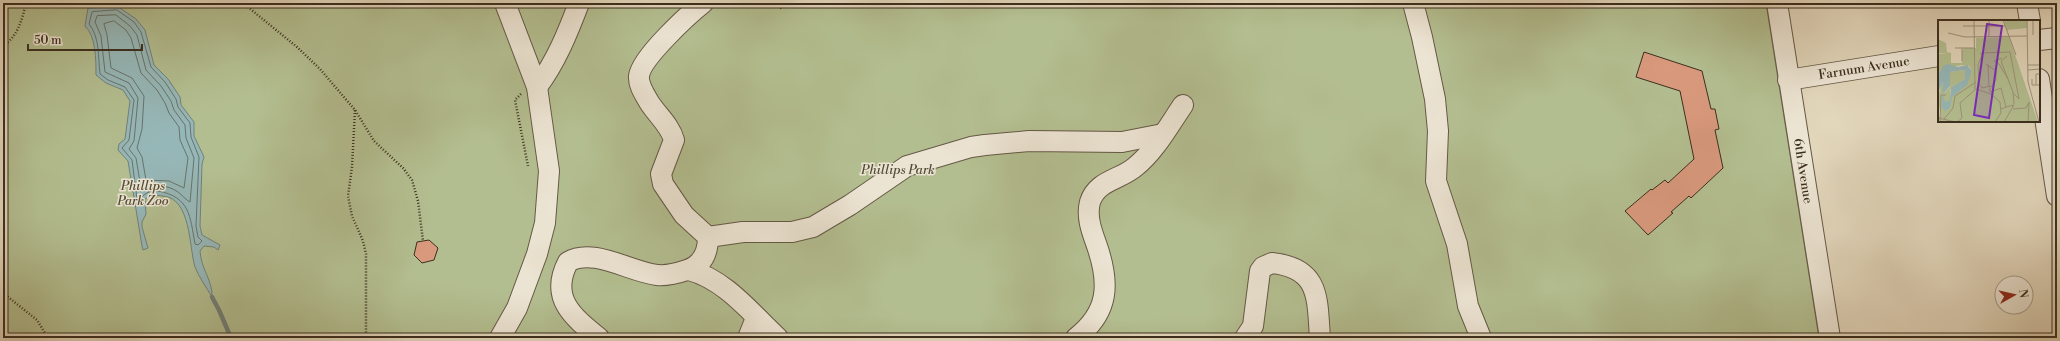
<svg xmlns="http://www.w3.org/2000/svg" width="2060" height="341" font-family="'Libre Bodoni',serif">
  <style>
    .green { fill: #b3be90; stroke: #777658 }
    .water { fill: #96b7b7; stroke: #72817a }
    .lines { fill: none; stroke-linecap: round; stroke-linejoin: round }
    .shore { stroke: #68736b; stroke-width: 1 }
    .stream { stroke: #72817a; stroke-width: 4.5 }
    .building { fill: #d9997d; stroke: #3b2f1f }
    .minor-casing { stroke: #655946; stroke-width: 22 }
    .path { stroke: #3b2f1f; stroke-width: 2.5; stroke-dasharray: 1 2; stroke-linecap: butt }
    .minor { stroke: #ece4d3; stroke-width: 20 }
    .labels { text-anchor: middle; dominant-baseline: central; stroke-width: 3; stroke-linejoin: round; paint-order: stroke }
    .street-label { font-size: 13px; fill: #3b2f1f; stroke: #ece4d3 }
    .park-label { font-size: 13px; font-style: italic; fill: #534c36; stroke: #ece4d3 }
    .inset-road { fill: none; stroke: #9f937d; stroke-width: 1 }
    .view { fill: #7b2cbf; fill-opacity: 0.15; stroke: #7b2cbf; stroke-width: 2 }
    .inset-edge { fill: none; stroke: #3b2f1f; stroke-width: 2 }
  </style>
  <rect width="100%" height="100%" fill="#e2d6bb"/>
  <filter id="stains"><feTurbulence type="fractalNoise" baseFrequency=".005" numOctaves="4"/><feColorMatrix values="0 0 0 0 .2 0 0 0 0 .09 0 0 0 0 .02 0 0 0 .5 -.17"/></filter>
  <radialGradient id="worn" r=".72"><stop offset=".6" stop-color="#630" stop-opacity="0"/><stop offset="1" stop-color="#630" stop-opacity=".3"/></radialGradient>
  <!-- green -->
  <polygon class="green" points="3,3 1766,3 1819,338 3,338"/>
  <!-- water -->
  <path class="water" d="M117,6L136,19L145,30L154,65L168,79L180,97L181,105L194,122V136L204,157L202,164L200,226L202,235L220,245L218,250L214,247L204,246L200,251C201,269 213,281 212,297C206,287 199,277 195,267C189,247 191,198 163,196C155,195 152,195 145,199L146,214L142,222V227L148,248L143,250L142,246L128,161L118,150L119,144L125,139L130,101L123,90L106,83L96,75C96,60 96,36 85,26L88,8Z"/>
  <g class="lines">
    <!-- shore -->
    <g class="shore">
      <path d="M117,10L134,22L141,32L151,67L165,82L176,99L178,107L190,123L191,137L199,157L196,226L198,237L202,241L198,245L195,244C190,216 190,197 158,191C150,190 143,194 140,200L137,199L132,160L122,148L129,140L134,100L125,87L108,80L100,74C98,58 100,37 89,24L92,12Z"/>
      <path d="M116,15L130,26L137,35L146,70L161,86L171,101L174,110L185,125L186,138L194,158L190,202C186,200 182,195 178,192C169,185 153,184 143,189L141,188L136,158L129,149L134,141L138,98L129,83L105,72L101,36L95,22L97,16Z"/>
      <polygon points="114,21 126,30 131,38 141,73 157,90 165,103 169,113 179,127 180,140 188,158 184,188 169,181 146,180 142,157 137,148 142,129 144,96 132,78 111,68 107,35 104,24"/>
    </g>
    <!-- stream -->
    <polyline class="stream" points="212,297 219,310 231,338"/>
  </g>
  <!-- building -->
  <g class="building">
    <polygon points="1644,52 1702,71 1711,109 1715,109 1719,129 1715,130 1723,168 1691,198 1689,196 1671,212 1673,213 1648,235 1625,211 1651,189 1652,190 1665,180 1668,183 1694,159 1680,91 1636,77"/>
    <polygon points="429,240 438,248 434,260 422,263 414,255 417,242"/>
  </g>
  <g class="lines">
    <defs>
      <g id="minor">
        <polyline points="1413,3 1422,37 1435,99 1438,131 1436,181 1457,244 1468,306 1481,338"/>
        <polyline points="1777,3 1830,338"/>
        <polyline points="2027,3 2030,21"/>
        <polyline points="2039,40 2057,38"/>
        <polyline points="2039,79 2057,196"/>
        <polyline points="1788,80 1939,56"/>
        <path d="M537,87C556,62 568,32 579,3"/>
        <polyline points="708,237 743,232 792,232 813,227 850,205 907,166 971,147 985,145 1029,141 1122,142 1163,134"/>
        <path d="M689,270C726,280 751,313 778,338"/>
        <polyline points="500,338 517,308 537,254 545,223 549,171 537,87 505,3"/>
        <path d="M599,338C573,317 549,298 568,262C593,247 630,272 657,275C667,276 678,273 687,270C703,265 708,252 708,237L684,215L663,184L661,174L674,140C670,125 657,115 649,102C645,95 638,85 639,76C641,58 688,15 703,3"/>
        <polyline points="748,338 756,318"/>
        <path d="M1076,338C1109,312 1110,284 1097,246C1092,232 1086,217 1090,202C1097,180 1120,180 1135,167C1155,151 1168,127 1183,105"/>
        <path d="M1245,338L1253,326L1260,271L1263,267L1272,263C1321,268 1317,300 1320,338"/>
      </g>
    </defs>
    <!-- minor casing -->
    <use href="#minor" class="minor-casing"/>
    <!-- path -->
    <g class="path">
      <polyline points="243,3 297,47 320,69 355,110 374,141 403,168 412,180 418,201 423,241"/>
      <polyline points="777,3 782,9"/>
      <path d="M3,46C18,36 22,20 26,3"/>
      <polyline points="521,94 515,100 528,166"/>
      <polyline points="355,110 352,167 348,196 352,216 363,241 366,254 366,338"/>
      <polyline points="3,293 37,320 48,338"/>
    </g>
    <!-- minor -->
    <use href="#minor" class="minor"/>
  </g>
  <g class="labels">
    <!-- street labels -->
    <g class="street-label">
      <text transform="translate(1864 68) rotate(-9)">Farnum Avenue</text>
      <text transform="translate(1803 171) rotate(81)">6th Avenue</text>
    </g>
    <!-- park labels -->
    <g class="park-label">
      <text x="898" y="170">Phillips Park</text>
      <text x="143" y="186">Phillips<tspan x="143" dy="15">Park Zoo</tspan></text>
    </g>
  </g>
  <!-- overview -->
  <g transform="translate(1938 20)">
    <rect width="102" height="102" fill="#e2d6bb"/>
    <path d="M66,0H89V8L69,10ZM71,17L100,102H3L0,98L3,96L0,80L3,63L7,65L5,74L12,67V52L27,50V59L12,70L13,77L28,65L34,51L31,46L24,45L4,48L0,55V34H10L0,33V19L8,23L9,32L13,33V43H24V31L26,28H38V18Z" fill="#b3be90"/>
    <path d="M10,44L20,47L29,45L34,51L29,65L14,77L12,88L7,91L4,87L5,62L0,72V80V55L5,46ZM27,50V59L13,68L12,80L7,82L5,74L12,66V52Z" fill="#96b7b7" fill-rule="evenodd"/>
    <path class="inset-road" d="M36,0L37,69M51,0V17M65,0L78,35M89,0L90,62L101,102M95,0V15M25,6H67M10,13L27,17L89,16M17,28H36M24,28V41M42,33L44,35L40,45L41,64L44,68L52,66V72L63,68L68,87L63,89M43,33L72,32L81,79L75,73M69,36L63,41L75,72L76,84M64,38L56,41L61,44L70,59M48,44L58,51V60L53,67M50,45L51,66M90,45H102V53M90,50L102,49M94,59V65H102M98,65V54H102M75,89L88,88L91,82L90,102M0,98L18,102M6,99L15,88L17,76L38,62M2,102L3,75H8M19,102L24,98L22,83L38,69L53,74L62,82L63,93L57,102M66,102L76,85L68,87"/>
    <path class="view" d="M49,4L64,6L51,98L36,95Z"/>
    <rect width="102" height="102" class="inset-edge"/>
  </g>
  <!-- margin -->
  <rect width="2060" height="341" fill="none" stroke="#e2d6bb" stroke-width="16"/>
  <rect x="4" y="4" width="2052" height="333" fill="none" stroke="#3b2f1f" stroke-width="2"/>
  <rect x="8" y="8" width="2044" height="325" fill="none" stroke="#3b2f1f"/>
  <!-- north arrow -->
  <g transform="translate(2014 295) rotate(82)"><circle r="19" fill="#ece4d3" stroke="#a59c8b"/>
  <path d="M0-3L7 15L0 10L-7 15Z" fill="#8f2418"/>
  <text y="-6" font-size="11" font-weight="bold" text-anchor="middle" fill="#3b2f1f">N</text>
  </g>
  <!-- scale -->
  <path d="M28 44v6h114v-6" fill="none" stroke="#3b2f1f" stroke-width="2"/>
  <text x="34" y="44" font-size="12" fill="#3b2f1f" stroke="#ece4d3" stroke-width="3" paint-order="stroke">50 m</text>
  <rect width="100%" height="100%" filter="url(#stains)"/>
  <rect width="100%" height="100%" fill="url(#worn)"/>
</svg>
